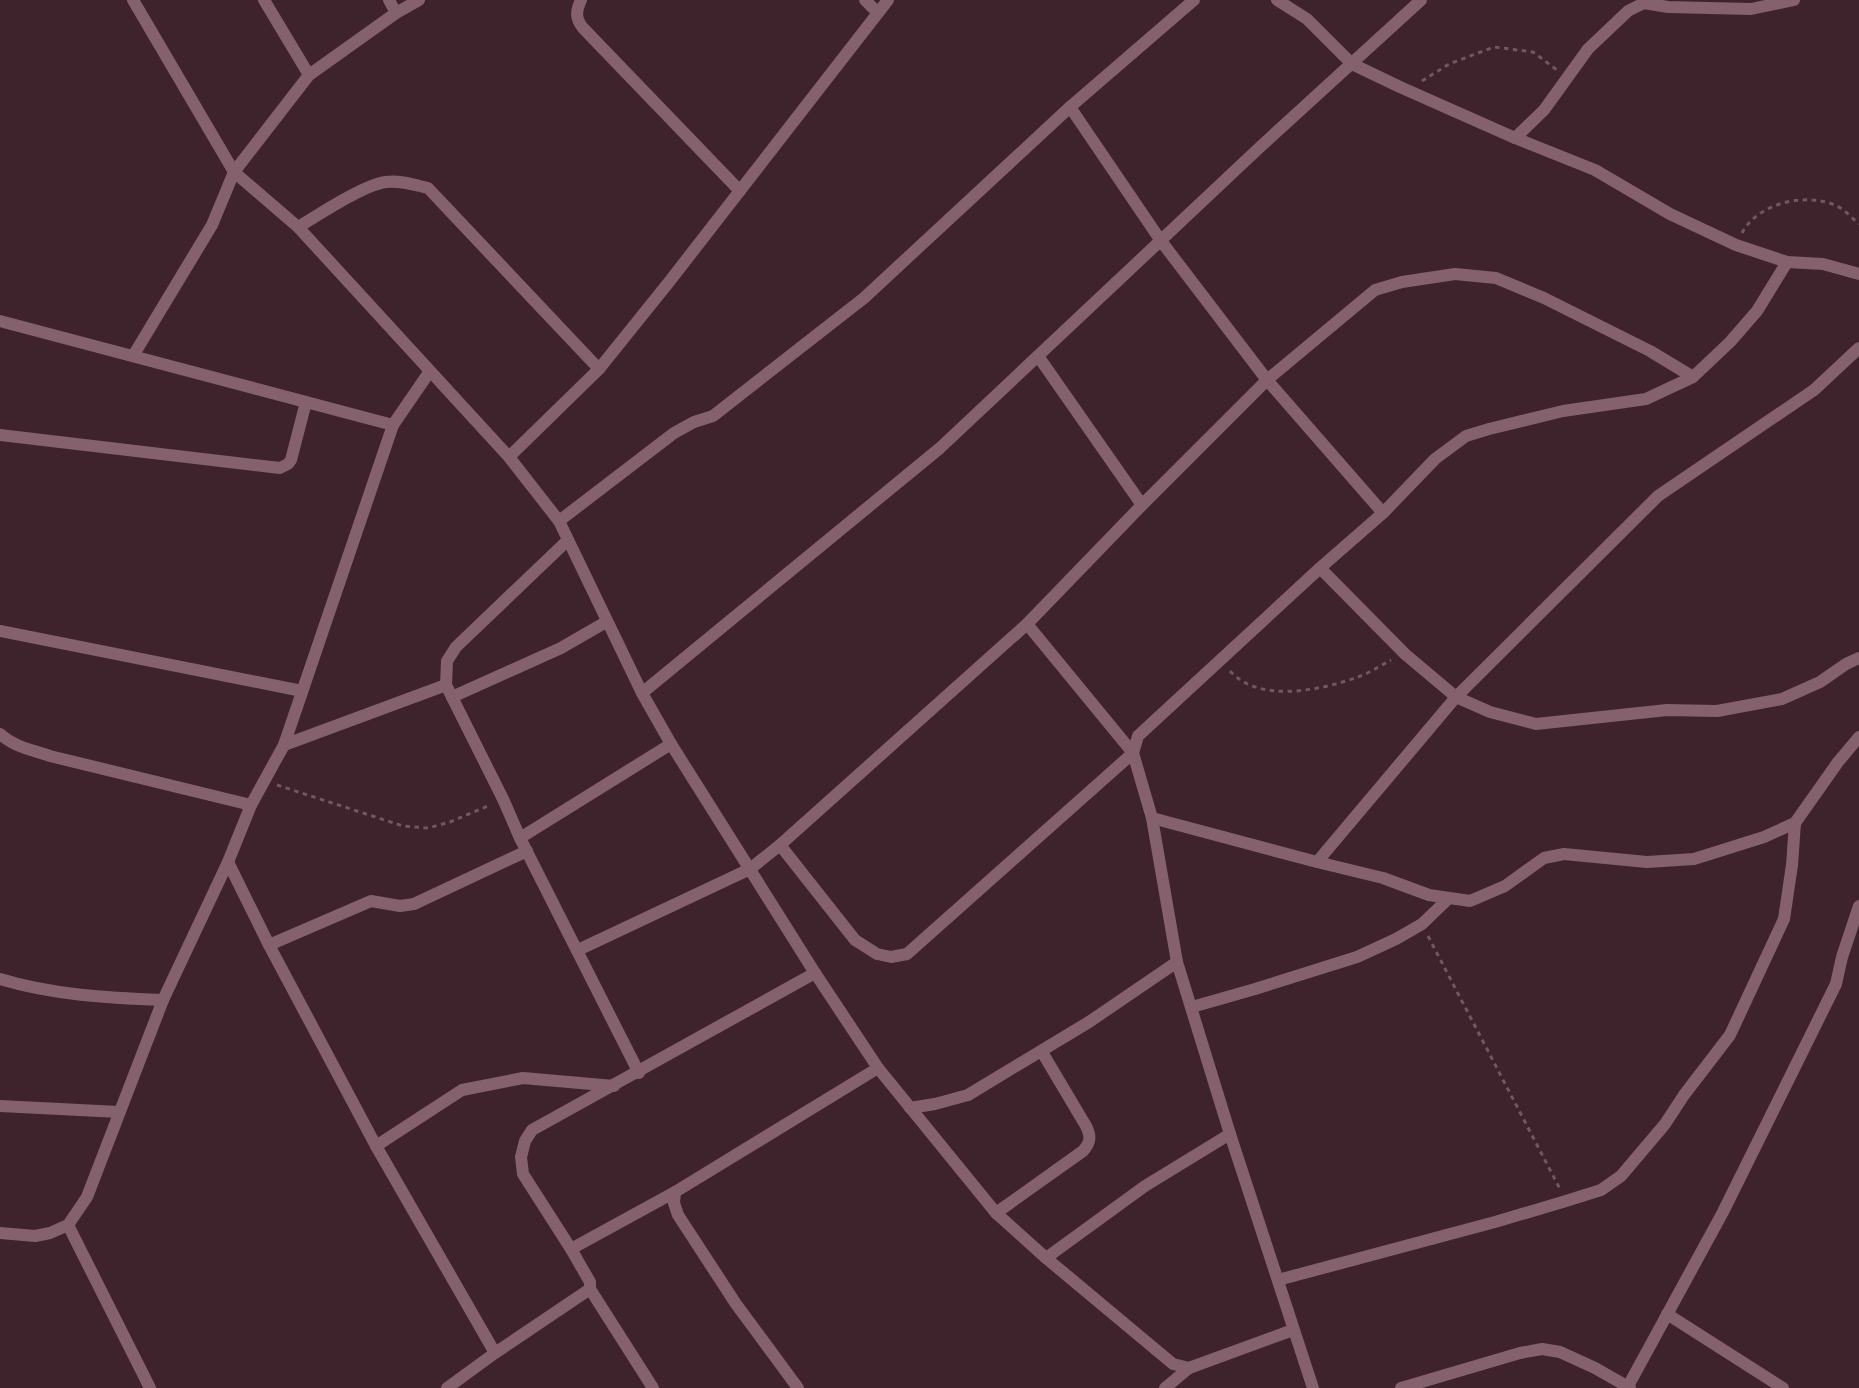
<svg xmlns="http://www.w3.org/2000/svg" width="1859" height="1388" font-family="'Public Sans',sans-serif">
  <style>
    .lines { fill: none; stroke-linecap: round; stroke-linejoin: round }
    .path { stroke: #715760; stroke-width: 3; stroke-dasharray: 4.5 4.5; stroke-linecap: butt }
    .minor { stroke: #84616c; stroke-width: 12 }
  </style>
  <rect width="100%" height="100%" fill="#3e222c"/>
  <g class="lines">
    <!-- path -->
    <g class="path">
      <polyline points="1422,81 1449,64 1494,47 1533,52 1557,70"/>
      <path d="M1742,233C1758,202 1808,192 1837,206C1845,210 1852,218 1859,224"/>
      <path d="M1230,671C1260,704 1321,690 1358,677C1369,673 1380,666 1391,660"/>
      <polyline points="277,785 403,826 428,828 450,822 490,805"/>
      <polyline points="1428,936 1560,1189"/>
    </g>
    <!-- minor -->
    <g class="minor">
      <polyline points="133,0 234,172 298,227 509,457 559,521 642,693 671,744 815,973 878,1068 996,1213 1046,1258 1173,1364 1189,1368"/>
      <polyline points="264,0 309,75"/>
      <polyline points="389,0 396,13"/>
      <path d="M581,0C576,11 575,18 583,28L740,191"/>
      <polyline points="865,0 878,13"/>
      <polyline points="1277,0 1307,19 1352,64 1400,87 1515,138 1595,170 1670,214 1736,245 1787,262 1823,264 1859,274"/>
      <polyline points="1070,107 1161,241 1267,380 1383,513"/>
      <polyline points="1515,138 1544,110 1588,49 1628,11 1644,3 1668,7 1751,9 1794,0"/>
      <path d="M298,227C320,214 363,185 386,182C400,180 415,185 428,188L599,369"/>
      <polyline points="0,321 393,425"/>
      <polyline points="133,356 212,225 234,172 309,75 396,13 419,0"/>
      <polyline points="1038,356 1142,505"/>
      <polyline points="0,435 280,468 288,464 291,460 306,402"/>
      <polyline points="509,457 599,369 669,282 888,0"/>
      <polyline points="559,521 674,433 694,422 713,416 864,298 1070,107 1194,0"/>
      <polyline points="568,540 456,647 447,661 446,685 503,799 520,838 639,1073"/>
      <polyline points="1320,568 1405,654 1456,697 1490,712 1536,724 1667,710 1717,711 1782,699 1820,682 1846,664 1859,658"/>
      <polyline points="1027,624 1133,753 1152,818 1177,962 1230,1134 1313,1388"/>
      <polyline points="0,631 302,691"/>
      <polyline points="642,693 940,448 1259,148 1421,0"/>
      <polyline points="452,697 561,648 606,622"/>
      <path d="M0,734C14,747 33,750 50,756L251,805"/>
      <polyline points="284,745 446,685"/>
      <polyline points="1152,818 1317,862 1383,878 1429,895 1470,901 1505,886 1544,858 1564,854 1647,862 1694,859 1764,837 1795,823 1838,762 1859,737"/>
      <polyline points="520,838 671,744"/>
      <polyline points="780,845 855,940 877,954 891,957 907,954 1133,753 1138,736 1320,568 1383,513 1435,459 1466,436 1489,429 1563,411 1646,399 1693,377 1730,342 1757,311 1787,262"/>
      <polyline points="228,862 269,945 376,1146 495,1353"/>
      <polyline points="1317,862 1456,697 1658,496 1814,390 1859,348"/>
      <polyline points="269,945 371,901 400,906 414,904 527,851"/>
      <polyline points="578,950 750,869 780,845 1027,624 1142,505 1267,380 1375,290 1402,282 1455,274 1496,278 1544,298 1650,351 1693,377"/>
      <path d="M0,979C53,995 108,998 163,1000"/>
      <polyline points="1192,1007 1255,989 1357,957 1396,939 1422,924 1448,899"/>
      <polyline points="0,1106 119,1112"/>
      <polyline points="910,1108 935,1104 968,1095 1089,1022 1177,962"/>
      <polyline points="376,1146 462,1090 523,1078 614,1086"/>
      <polyline points="675,1192 674,1203 678,1215 736,1304 798,1388"/>
      <path d="M996,1213L1083,1151C1091,1142 1091,1136 1086,1126L1042,1052"/>
      <polyline points="68,1225 150,1388"/>
      <polyline points="0,1233 35,1236 50,1233 68,1225 87,1197 163,1000 228,862 251,805 284,745 393,425 430,371"/>
      <polyline points="571,1249 675,1192 878,1068"/>
      <polyline points="1046,1258 1145,1186 1230,1134"/>
      <polyline points="1278,1280 1495,1222 1566,1201 1601,1190 1621,1176 1665,1124 1684,1095 1730,1035 1784,919 1792,865 1795,823"/>
      <polyline points="1667,1314 1783,1388"/>
      <polyline points="447,1388 495,1353 590,1289"/>
      <polyline points="653,1388 590,1289 590,1282 571,1249 523,1174 521,1157 525,1141 532,1130 815,973"/>
      <polyline points="1165,1388 1189,1368 1293,1330"/>
      <polyline points="1401,1388 1520,1353 1542,1349 1560,1352 1595,1368 1630,1388"/>
      <polyline points="1627,1388 1723,1212 1836,984 1842,957 1859,906"/>
    </g>
  </g>
</svg>
